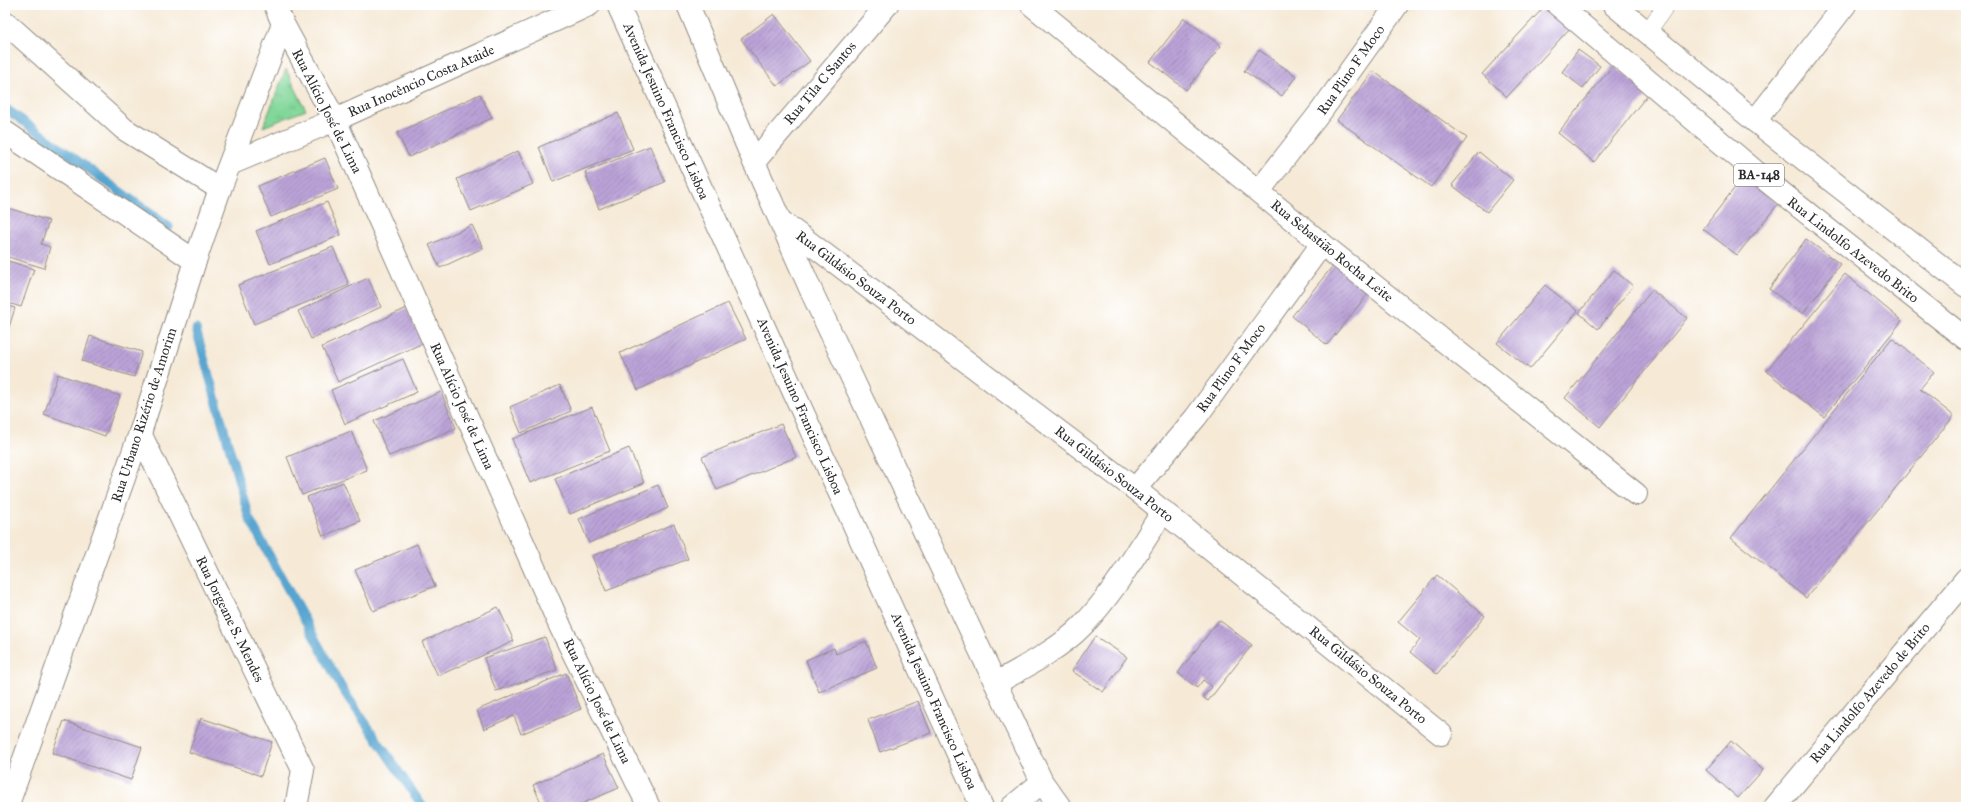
<svg xmlns="http://www.w3.org/2000/svg" width="1971" height="812" font-family="'IM FELL Great Primer',serif">
  <style>
    .park { fill: url(#park-tufts); stroke: #568162 }
    .lines { fill: none; stroke-linecap: round; stroke-linejoin: round }
    .stream { stroke: #56a4cf; stroke-width: 9 }
    .building { fill: url(#building-hatch) }
    .service-casing { stroke: #908a81; stroke-width: 18 }
    .minor-casing { stroke: #908a81; stroke-width: 24 }
    .tertiary-casing { stroke: #908a81; stroke-width: 24 }
    .primary-casing { stroke: #908a81; stroke-width: 24 }
    .service { stroke: #fff; stroke-width: 17 }
    .minor { stroke: #fff; stroke-width: 22 }
    .tertiary { stroke: #fff; stroke-width: 22 }
    .primary { stroke: #fff; stroke-width: 22 }
    .labels { text-anchor: middle; dominant-baseline: central; stroke-width: 3; stroke-linejoin: round; paint-order: stroke }
    .shield { fill: #fff; stroke: #6b6b6b; stroke-width: 1 }
    .shield-label { font-size: 13px; font-weight: bold; fill: #2b2b2b }
    .street-label { font-size: 14px; fill: #2b2b2b; stroke: #fff }
  </style>
  <defs>
    <pattern id="park-tufts" width="24" height="20" patternUnits="userSpaceOnUse"><rect width="24" height="20" fill="#82d79a"/><path d="M3 7l-1-3M5 7V3M7 7l1-3M15 17l-1-3M17 17v-4M19 17l1-3" fill="none" stroke="#70b985"/></pattern>
    <pattern id="building-hatch" width="6" height="6" patternUnits="userSpaceOnUse"><rect width="6" height="6" fill="#bba3d8"/><path d="M-1 1l2-2M0 6l6-6M5 7l2-2" fill="none" stroke="#9885af"/></pattern>
  </defs>
  <rect width="100%" height="100%" fill="#fff"/>
  <filter id="ink" filterUnits="userSpaceOnUse"><feTurbulence type="fractalNoise" baseFrequency=".025" numOctaves="2"/><feDisplacementMap in="SourceGraphic" scale="8" xChannelSelector="R" yChannelSelector="G"/><feConvolveMatrix kernelMatrix="1 2 1 2 8 2 1 2 1" color-interpolation-filters="sRGB"/></filter>
  <filter id="wash" filterUnits="userSpaceOnUse"><feTurbulence type="fractalNoise" baseFrequency=".012" numOctaves="4" result="noise"/><feDisplacementMap in="SourceGraphic" scale="16" xChannelSelector="R" yChannelSelector="G"/><feGaussianBlur stdDeviation="0.9" result="paint"/><feColorMatrix in="noise" values="0 0 0 0 0 0 0 0 0 0 0 0 0 0 0 0 0 1.4 0 .05"/><feComposite in="paint" operator="in"/></filter>
  <g filter="url(#wash)">
    <rect width="100%" height="100%" fill="#f6ead7"/>
    <!-- park -->
    <polygon class="park" points="286,69 306,110 263,127"/>
    <g class="lines">
      <!-- stream -->
      <g class="stream">
        <polyline points="5,108 169,227"/>
        <polyline points="196,329 249,518 343,690 423,807"/>
      </g>
    </g>
    <g id="blocks">
      <!-- building -->
      <g class="building">
        <polygon points="1546,5 1571,27 1507,97 1482,74"/>
        <polygon points="774,14 810,61 777,86 741,39"/>
        <polygon points="1184,18 1221,46 1186,90 1150,62"/>
        <polygon points="1259,50 1296,76 1282,96 1244,71"/>
        <polygon points="1578,50 1600,66 1583,88 1562,72"/>
        <polygon points="1613,65 1649,93 1594,162 1558,133"/>
        <polygon points="1373,71 1467,138 1431,187 1337,120"/>
        <polygon points="480,94 492,118 409,157 397,133"/>
        <polygon points="618,113 633,149 553,182 539,147"/>
        <polygon points="650,146 665,182 599,209 585,172"/>
        <polygon points="518,151 533,184 471,211 457,179"/>
        <polygon points="1479,152 1513,180 1487,212 1452,185"/>
        <polygon points="325,158 338,189 271,217 258,186"/>
        <polygon points="1743,177 1778,204 1737,255 1703,229"/>
        <polygon points="327,202 341,235 270,264 256,231"/>
        <polygon points="5,207 49,221 41,244 50,247 44,268 5,256"/>
        <polygon points="472,225 483,248 440,268 429,245"/>
        <polygon points="1806,239 1840,264 1803,314 1769,289"/>
        <polygon points="333,247 349,285 254,324 238,285"/>
        <polygon points="5,260 34,269 21,307 5,302"/>
        <polygon points="1336,262 1371,290 1327,345 1292,316"/>
        <polygon points="1614,270 1633,286 1598,329 1579,313"/>
        <polygon points="1845,274 1902,321 1824,417 1766,371"/>
        <polygon points="368,278 381,307 311,339 298,311"/>
        <polygon points="1545,285 1578,311 1530,369 1497,343"/>
        <polygon points="1652,290 1687,318 1600,427 1565,398"/>
        <polygon points="728,303 746,339 638,390 620,353"/>
        <polygon points="5,305 15,308 5,340"/>
        <polygon points="407,308 423,343 338,382 322,347"/>
        <polygon points="90,336 142,352 134,377 82,361"/>
        <polygon points="1892,338 1934,372 1920,389 1954,416 1806,598 1731,538"/>
        <polygon points="403,359 417,392 345,424 331,390"/>
        <polygon points="58,374 120,396 105,436 44,414"/>
        <polygon points="560,385 571,411 521,433 510,407"/>
        <polygon points="441,392 456,428 389,456 374,421"/>
        <polygon points="592,407 610,451 530,483 512,439"/>
        <polygon points="781,424 796,457 717,490 702,457"/>
        <polygon points="351,431 367,470 302,495 287,457"/>
        <polygon points="629,448 644,483 570,514 555,479"/>
        <polygon points="343,482 360,521 323,536 307,497"/>
        <polygon points="658,485 668,508 589,543 579,519"/>
        <polygon points="674,524 688,559 606,591 592,556"/>
        <polygon points="417,544 435,586 373,611 355,570"/>
        <polygon points="1437,575 1485,616 1437,674 1410,652 1420,640 1398,622"/>
        <polygon points="498,607 514,641 438,676 422,642"/>
        <polygon points="1219,620 1252,645 1208,701 1203,697 1212,687 1203,680 1197,688 1178,673"/>
        <polygon points="1095,636 1127,657 1103,692 1072,671"/>
        <polygon points="545,637 557,670 496,691 484,658"/>
        <polygon points="866,641 877,668 819,692 806,660 834,648 836,654"/>
        <polygon points="566,673 581,709 521,734 514,716 484,729 477,710"/>
        <polygon points="918,701 931,733 880,752 868,720"/>
        <polygon points="201,718 272,742 261,776 189,752"/>
        <polygon points="64,721 142,747 131,780 52,753"/>
        <polygon points="1731,741 1763,770 1738,798 1706,770"/>
        <polygon points="603,754 619,788 574,807 543,807 533,785"/>
      </g>
    </g>
  </g>
  <g filter="url(#ink)">
    <use href="#blocks" fill-opacity="0" stroke="#908a81" stroke-width="1"/>
    <g class="lines">
      <defs>
        <polyline id="service" points="1647,33 1666,5"/>
        <g id="minor">
          <polyline points="275,5 283,24 335,120 561,628 649,807"/>
          <polyline points="618,5 982,807"/>
          <polyline points="688,5 754,162 814,297 1042,782 1060,807"/>
          <polyline points="1032,5 1322,244 1636,494"/>
          <polyline points="1755,121 1845,5"/>
          <polyline points="754,162 887,5"/>
          <polyline points="230,164 335,120 589,5"/>
          <polyline points="1259,191 1322,110 1397,5"/>
          <polyline points="782,222 1135,489 1441,734"/>
          <polyline points="140,433 303,770 296,807"/>
          <polyline points="1135,489 1196,417 1322,244"/>
          <path d="M996,683C1023,668 1061,648 1082,626C1115,592 1138,550 1163,511"/>
          <polyline points="7,807 140,433 195,261 220,189 283,24"/>
          <polyline points="1012,807 1042,782"/>
          <polyline points="1775,807 1966,579"/>
        </g>
        <g id="tertiary">
          <polyline points="5,22 124,129 220,189"/>
          <polyline points="5,132 195,261"/>
        </g>
        <g id="primary">
          <polyline points="1558,5 1763,178 1966,339"/>
          <polyline points="1614,5 1755,121 1966,286"/>
        </g>
      </defs>
      <!-- service casing -->
      <use href="#service" class="service-casing"/>
      <!-- minor casing -->
      <use href="#minor" class="minor-casing"/>
      <!-- tertiary casing -->
      <use href="#tertiary" class="tertiary-casing"/>
      <!-- primary casing -->
      <use href="#primary" class="primary-casing"/>
      <!-- service -->
      <use href="#service" class="service"/>
      <!-- minor -->
      <use href="#minor" class="minor"/>
      <!-- tertiary -->
      <use href="#tertiary" class="tertiary"/>
      <!-- primary -->
      <use href="#primary" class="primary"/>
    </g>
  </g>
  <g class="labels">
    <!-- shield labels -->
    <rect class="shield" x="1734" y="164" width="50" height="22" rx="3"/>
    <g class="shield-label">
      <text x="1759" y="175">BA-148</text>
    </g>
    <!-- street labels -->
    <g class="street-label">
      <text transform="translate(1351 70) rotate(-55)">Rua Plino F Moco</text>
      <text transform="translate(421 81) rotate(-24)">Rua Inocêncio Costa Ataide</text>
      <text transform="translate(820 83) rotate(-50)">Rua Tila C Santos</text>
      <text transform="translate(327 111) rotate(63)">Rua Alício José de Lima</text>
      <text transform="translate(666 111) rotate(66)">Avenida Jesuino Francisco Lisboa</text>
      <text transform="translate(1853 250) rotate(38)">Rua Lindolfo Azevedo Brito</text>
      <text transform="translate(1332 251) rotate(39)">Rua Sebastião Rocha Leite</text>
      <text transform="translate(856 278) rotate(37)">Rua Gildásio Souza Porto</text>
      <text transform="translate(1231 368) rotate(-54)">Rua Plino F Moco</text>
      <text transform="translate(462 406) rotate(66)">Rua Alício José de Lima</text>
      <text transform="translate(800 406) rotate(66)">Avenida Jesuino Francisco Lisboa</text>
      <text transform="translate(144 415) rotate(-72)">Rua Urbano Rizério de Amorim</text>
      <text transform="translate(1114 474) rotate(38)">Rua Gildásio Souza Porto</text>
      <text transform="translate(230 619) rotate(64)">Rua Jorgeane S. Mendes</text>
      <text transform="translate(1368 675) rotate(39)">Rua Gildásio Souza Porto</text>
      <text transform="translate(1870 693) rotate(-50)">Rua Lindolfo Azevedo de Brito</text>
      <text transform="translate(597 701) rotate(64)">Rua Alício José de Lima</text>
      <text transform="translate(934 701) rotate(66)">Avenida Jesuino Francisco Lisboa</text>
    </g>
  </g>
  <!-- margin -->
  <rect width="1971" height="812" fill="none" stroke="#fff" stroke-width="20"/>
</svg>
